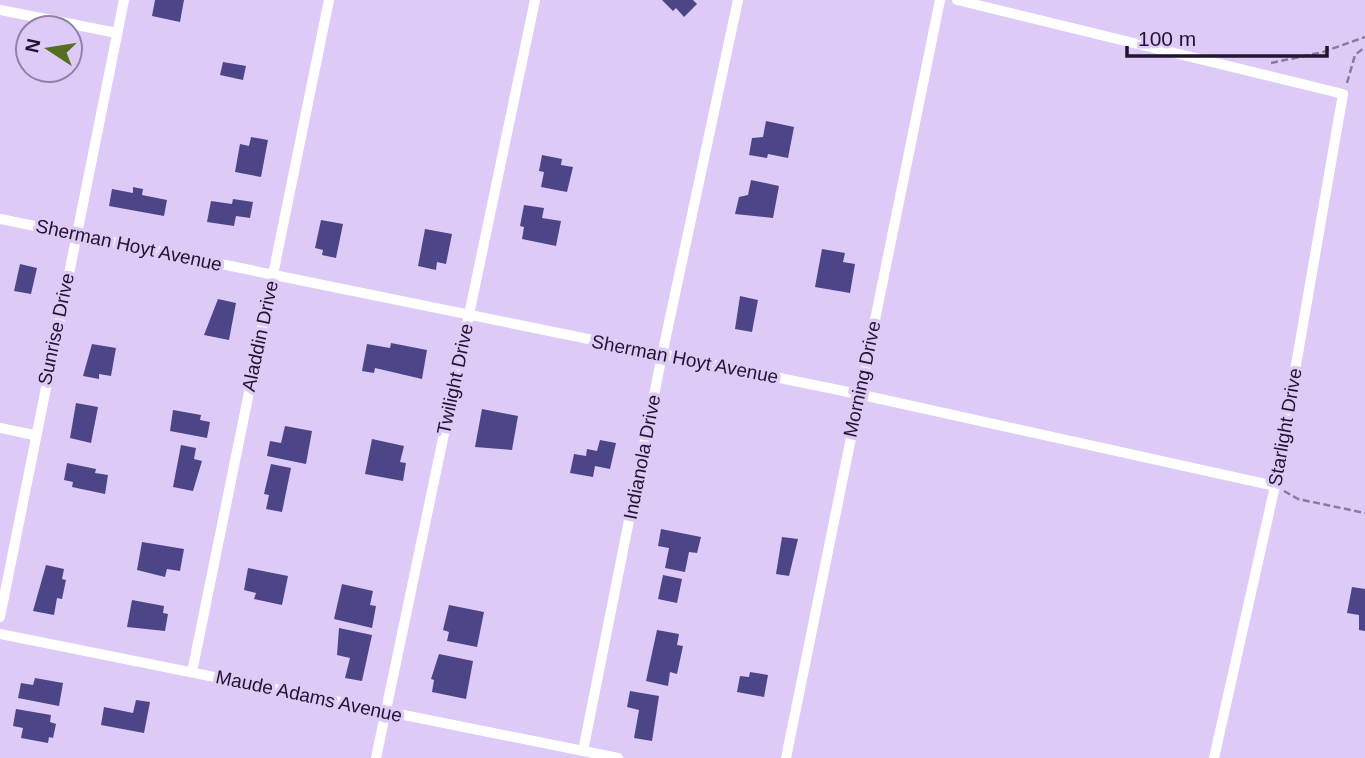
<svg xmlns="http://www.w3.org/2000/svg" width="1365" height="758" font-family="Arial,sans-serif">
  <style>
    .building { fill: #4c4688 }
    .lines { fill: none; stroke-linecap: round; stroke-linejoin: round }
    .path { stroke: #8b7a9e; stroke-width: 2.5; stroke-dasharray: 7 3.5; stroke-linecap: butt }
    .street { stroke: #fff; stroke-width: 10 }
    .labels { text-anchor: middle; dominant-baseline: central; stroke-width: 7; stroke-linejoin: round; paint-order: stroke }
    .street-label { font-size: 19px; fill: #21142f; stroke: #decaf6 }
  </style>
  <rect width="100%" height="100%" fill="#decaf6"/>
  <!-- building -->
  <g class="building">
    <polygon points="155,0 184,0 180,22 152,16"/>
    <polygon points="662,0 693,0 697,4 684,17 676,8 673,11"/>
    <polygon points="223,62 246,66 243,80 220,75"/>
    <polygon points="766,121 794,127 788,158 768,154 767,158 749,155 752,138 763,137"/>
    <polygon points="251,137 268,140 261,177 235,172 240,144 249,146"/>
    <polygon points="542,155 562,159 561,165 573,167 567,192 541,187 544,172 539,171"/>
    <polygon points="751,180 779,186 773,218 735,214 739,197 748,195"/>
    <polygon points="133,187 143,189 142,195 167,200 164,216 109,206 112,189 133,193"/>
    <polygon points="233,199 253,202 250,218 236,216 234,226 207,222 211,201 232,204"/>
    <polygon points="524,205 544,208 542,218 561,221 556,246 522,239 524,227 520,226"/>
    <polygon points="321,220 343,224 336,258 322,255 323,250 315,248"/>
    <polygon points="425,229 452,234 446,264 437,262 436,270 418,266"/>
    <polygon points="822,249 845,253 843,262 855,264 850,293 815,287"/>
    <polygon points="20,264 37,268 31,294 14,291"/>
    <polygon points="740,296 758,300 752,332 735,329"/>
    <polygon points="218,299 236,303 229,340 204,335"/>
    <polygon points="391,343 427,350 422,379 375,368 374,373 362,371 367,344 390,348"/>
    <polygon points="92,344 116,348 111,376 99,374 99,379 83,376"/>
    <polygon points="76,403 98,407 91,443 70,438"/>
    <polygon points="482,409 518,416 512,450 475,447"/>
    <polygon points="173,410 201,415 200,420 210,422 207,438 170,431"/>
    <polygon points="285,426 312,431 306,464 267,456 270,441 281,443"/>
    <polygon points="372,439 404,446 400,462 406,463 403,481 365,474"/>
    <polygon points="600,440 616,443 610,469 595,466 593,477 570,473 574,454 586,456 587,449 597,451"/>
    <polygon points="181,445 196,448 194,459 202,461 193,491 173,487"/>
    <polygon points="67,463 96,469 95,473 108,475 105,494 72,487 73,482 64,480"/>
    <polygon points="271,464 291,468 282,512 266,509 269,495 264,494"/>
    <polygon points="661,529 701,537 697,553 689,552 685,572 665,568 669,548 658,546"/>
    <polygon points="782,537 798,539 789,576 776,574"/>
    <polygon points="142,542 184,549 180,571 167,569 165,577 137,570"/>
    <polygon points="46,565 64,569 62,579 66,580 62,599 57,598 54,615 33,611"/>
    <polygon points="248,568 288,576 282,605 254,599 256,593 244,590"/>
    <polygon points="663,575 682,579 677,603 658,599"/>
    <polygon points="342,584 373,591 370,605 376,606 372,628 334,619"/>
    <polygon points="1352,587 1365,589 1365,631 1359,630 1359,615 1347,613"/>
    <polygon points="132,600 164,606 163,613 168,614 165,631 127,627"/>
    <polygon points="449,605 484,612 477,647 447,641 449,632 443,630"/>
    <polygon points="339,628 372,635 362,681 345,678 350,658 337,655"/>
    <polygon points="657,630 679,634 677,645 683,646 677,674 670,672 668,686 646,681"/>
    <polygon points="439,654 473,661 466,699 432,692 434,680 431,679"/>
    <polygon points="750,672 768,675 764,697 737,692 740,676 749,677"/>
    <polygon points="35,678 63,683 59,706 18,698 21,683 33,685"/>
    <polygon points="630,691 659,696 652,741 634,738 639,710 627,707"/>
    <polygon points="136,700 150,702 144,733 101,725 104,707 133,713"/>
    <polygon points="16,709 51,715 50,722 56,724 53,738 49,737 48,743 21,738 23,728 13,726"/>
  </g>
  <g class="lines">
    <!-- path -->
    <g class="path">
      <polyline points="1271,63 1323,52 1365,37"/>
      <polyline points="1347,83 1355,55 1365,47"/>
      <polyline points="1284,491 1298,499 1365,513"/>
    </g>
    <!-- street -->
    <g class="street">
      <polyline points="957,0 1343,94 1275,486 1214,758"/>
      <polyline points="0,10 117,33"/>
      <polyline points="0,219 858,394 1275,486"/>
      <polyline points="0,428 34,435"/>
      <polyline points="0,617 124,0"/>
      <polyline points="0,634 618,758"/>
      <polyline points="192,672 329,0"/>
      <polyline points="583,751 662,355 738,0"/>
      <polyline points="376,758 535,0"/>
      <polyline points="786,758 940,0"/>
    </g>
  </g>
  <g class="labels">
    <!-- street labels -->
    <g class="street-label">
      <text transform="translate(129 245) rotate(12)">Sherman Hoyt Avenue</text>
      <text transform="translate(56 329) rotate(-78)">Sunrise Drive</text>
      <text transform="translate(260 336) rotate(-78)">Aladdin Drive</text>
      <text transform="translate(685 359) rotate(11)">Sherman Hoyt Avenue</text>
      <text transform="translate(455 379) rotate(-78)">Twilight Drive</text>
      <text transform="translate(862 379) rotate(-78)">Morning Drive</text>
      <text transform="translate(1285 427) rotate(-80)">Starlight Drive</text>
      <text transform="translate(642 457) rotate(-79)">Indianola Drive</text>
      <text transform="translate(309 696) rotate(12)">Maude Adams Avenue</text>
    </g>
  </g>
  <!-- north arrow -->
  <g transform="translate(49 49) rotate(282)"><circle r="33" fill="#decaf6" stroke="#9281a6" stroke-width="2"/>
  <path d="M0-5L12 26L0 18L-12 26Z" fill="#556e20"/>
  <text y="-10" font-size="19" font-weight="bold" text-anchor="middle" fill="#21142f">N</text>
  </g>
  <!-- scale -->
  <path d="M1127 46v10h200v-10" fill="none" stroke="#21142f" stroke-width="3.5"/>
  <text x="1138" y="46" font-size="21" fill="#21142f" stroke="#decaf6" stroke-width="5" paint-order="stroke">100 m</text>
</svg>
